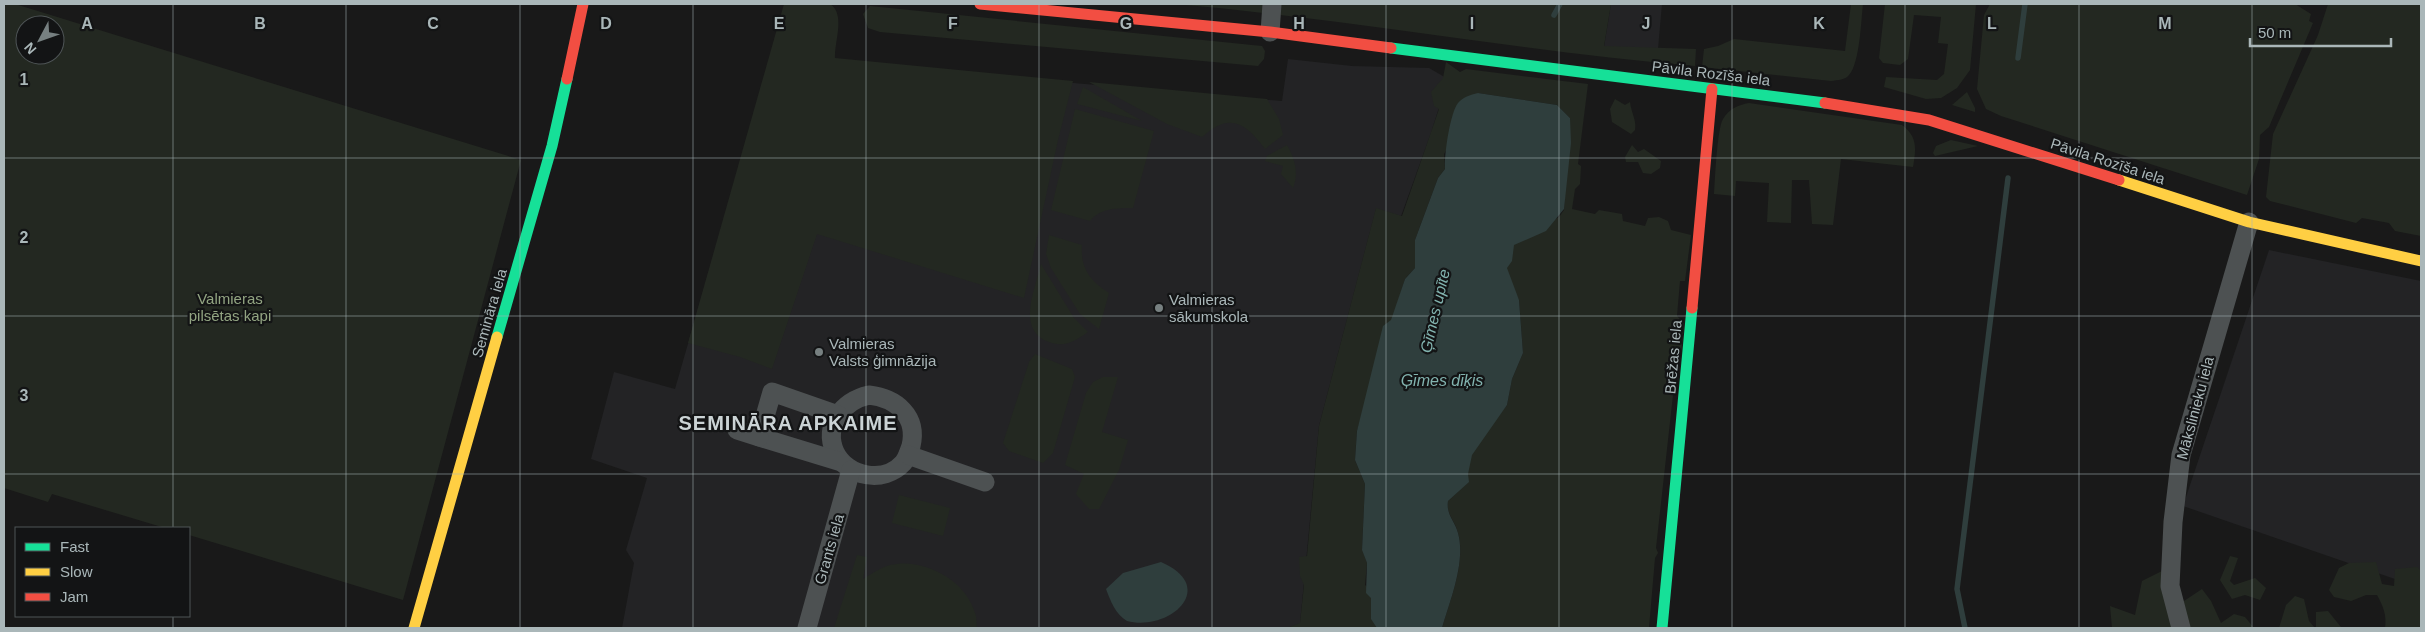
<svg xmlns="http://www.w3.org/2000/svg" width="2425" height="632" font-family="Helvetica,sans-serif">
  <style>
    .built { fill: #232325 }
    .green { fill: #232821; fill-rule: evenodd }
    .water { fill: #2f3e3d }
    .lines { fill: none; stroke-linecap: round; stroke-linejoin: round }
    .stream { stroke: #2f3e3d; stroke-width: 5.5 }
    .street { stroke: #4d5152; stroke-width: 19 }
    .fast { stroke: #16e098; stroke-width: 11 }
    .slow { stroke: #ffcf43; stroke-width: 11 }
    .jam { stroke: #f24e42; stroke-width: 11 }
    .grid { fill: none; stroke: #aab7b9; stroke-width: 1; stroke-opacity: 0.55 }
    .poi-dot { fill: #778081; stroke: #131415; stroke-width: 2 }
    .labels { text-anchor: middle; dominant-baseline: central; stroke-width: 4.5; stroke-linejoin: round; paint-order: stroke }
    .street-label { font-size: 15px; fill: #aab7b9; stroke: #131415 }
    .park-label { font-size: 15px; fill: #92a482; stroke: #131415 }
    .poi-label { font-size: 15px; fill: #aab7b9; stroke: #131415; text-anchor: start }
    .water-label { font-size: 16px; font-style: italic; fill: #82b3af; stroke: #131415 }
    .district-label { font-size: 20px; font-weight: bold; letter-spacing: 1px; fill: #cbd3d5; stroke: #131415 }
    .grid-label { font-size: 16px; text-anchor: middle; font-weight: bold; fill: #aab7b9; stroke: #131415; stroke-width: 4.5; stroke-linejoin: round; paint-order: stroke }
  </style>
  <rect width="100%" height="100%" fill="#191919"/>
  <!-- built -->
  <g class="built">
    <polygon points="1611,4 1662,4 1658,49 1604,47"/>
    <polygon points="784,9 830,62 1282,101 1288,59 1352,66 1429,68 1448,79 1431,133 1401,216 1376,209 1319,426 1300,624 1287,628 622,628 634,563 626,550 647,478 591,459 614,372 675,389"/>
    <polygon points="2269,250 2421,281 2421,588 2183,506"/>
  </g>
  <!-- green -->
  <g class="green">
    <path d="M4,4H15L521,160L403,600L189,535V528H165L52,494L48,502L4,488ZM25,25H55V55H25Z"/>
    <path d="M784,4H830C846,14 834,42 835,58L1073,81L1058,140L1024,298L817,234L772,369L740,357L688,343Z"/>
    <path d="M1175,4H1611L1604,46L1696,49L1695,66C1521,51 1349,19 1175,4Z"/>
    <path d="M1851,4H1863C1861,20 1860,63 1849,75C1845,80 1838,80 1831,81L1702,67L1704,49L1718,46L1734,39L1845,51Z"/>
    <polygon points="1885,4 1976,4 1970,70 1957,88 1941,98 1926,99 1884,87 1886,77 1937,80 1944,74 1948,44 1938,43 1941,17 1914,15 1908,59 1900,65 1883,63 1879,58"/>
    <polygon points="1990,4 2295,4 2311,14 2309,21 2313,23 2269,127 2260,135 2259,159 2247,195 2001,116 1986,109 1977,89 1984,15"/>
    <polygon points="2328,4 2421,4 2421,236 2395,231 2389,223 2362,218 2356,223 2270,201 2266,197 2273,134 2318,35"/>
    <polygon points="870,6 1262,46 1265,51 1264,59 1258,66 880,32 868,28 863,14"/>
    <path d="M1446,62L1460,72L1466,69L1588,84L1578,164L1581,166L1580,184L1575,189L1572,209L1595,214L1599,210L1622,214L1623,221L1645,226L1648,218L1659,217L1668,221L1671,230L1691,235L1685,281H1680L1677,316L1684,323L1679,374L1672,377L1670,393L1673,395L1656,548L1658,553L1655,558L1649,628H1442C1450,600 1466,562 1458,533C1455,520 1446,515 1448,501L1465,485L1471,452L1507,405L1512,379L1523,353L1519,300L1505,273L1508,244L1559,217L1564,210L1565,192H1561L1568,162L1570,118L1557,105L1478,93L1444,154L1445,169L1438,178L1415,240V268L1405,279L1357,431L1355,460L1365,484L1362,549L1367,563L1365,585L1370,589L1377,628H1287L1300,623L1304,585L1300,576L1299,557L1307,556L1319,426L1376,208L1402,216L1439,109L1434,106L1431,92L1443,78Z"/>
    <path d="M1089,82L1267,99L1279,119L1283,135L1265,149C1245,122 1229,112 1202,137L1167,124Z"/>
    <polygon points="1083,87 1142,121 1077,104"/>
    <polygon points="1967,92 1975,108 1975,112 1952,105"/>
    <path d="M1615,99L1625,105L1630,102C1631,112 1637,121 1635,130L1631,134L1612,122L1610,109Z"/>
    <path d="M1749,103L1902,125C1918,137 1916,149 1913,167L1841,159L1833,225L1812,224L1809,180H1792L1791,223L1767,222L1769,183L1736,181L1735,196L1714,194C1715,180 1717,129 1723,119C1729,109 1738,105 1749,103Z"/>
    <path d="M1075,109L1154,131L1133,208C1117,208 1100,208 1090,221L1051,210Z"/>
    <polygon points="1951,140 1978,146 1935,156 1933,153 1936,146"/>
    <path d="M1287,145C1295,159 1299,173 1293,188L1281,174L1283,166L1265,161L1267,156Z"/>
    <polygon points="1632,145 1638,152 1644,149 1661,161 1660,168 1651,174 1643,173 1638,162 1626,162 1625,157"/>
    <path d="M1049,235L1082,245C1080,268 1090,281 1109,293L1099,329L1080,314L1051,268L1046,254Z"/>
    <path d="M1041,264L1074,318L1088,332C1075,341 1065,348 1049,342C1016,330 1035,290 1041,264Z"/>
    <polygon points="1035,354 1072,369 1075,377 1053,453 1043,463 1009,451 1003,443 1029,362"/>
    <polygon points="1103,377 1118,377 1102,432 1128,440 1119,470 1099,509 1089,509 1076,494 1084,474 1065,465 1086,393 1093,382"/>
    <polygon points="899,495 950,508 943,536 892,523"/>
    <path d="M857,555L867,557L863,579C871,574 880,568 890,565C923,557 966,580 975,613C977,617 976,623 977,628H834Z"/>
    <polygon points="2230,556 2238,558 2230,581 2234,585 2255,578 2266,588 2260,600 2245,595 2232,599 2220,580"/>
    <path d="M2376,562L2382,584L2394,586L2395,569L2417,567L2421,571V628H2385C2387,615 2383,606 2377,595H2366L2351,601L2334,597L2329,590L2339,568L2349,563Z"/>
    <polygon points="2166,569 2181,603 2202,589 2211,601 2221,623 2234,614 2245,617 2254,628 2112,628 2110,606 2135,615 2142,581"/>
    <polygon points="2295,596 2304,599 2309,621 2315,628 2279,628 2286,605"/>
    <polygon points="2328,611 2341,627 2340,628 2316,628 2316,612"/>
  </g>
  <!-- water -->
  <g class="water">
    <path d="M1478,93L1557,105L1570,118L1571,143L1564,209L1546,231L1514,245L1512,261L1507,268L1519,300L1523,353L1512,379L1507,405L1472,455L1468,474L1469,482L1448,501C1446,515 1455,521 1458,533C1466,562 1450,600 1442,628H1377L1371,619V598L1366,593L1367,563L1362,550L1365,484L1355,460L1357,431L1383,326L1391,320L1405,279L1415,268V240L1438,178L1445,169C1444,156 1450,113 1458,103C1463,97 1470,95 1478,93Z"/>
    <path d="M1161,562C1220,588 1168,632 1127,621C1116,615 1110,600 1106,589L1123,573Z"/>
  </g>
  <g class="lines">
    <!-- stream -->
    <g class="stream">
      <polyline points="1554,15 1560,4"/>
      <polyline points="2018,58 2025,4"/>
      <polyline points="1965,628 1957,589 2008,178"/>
    </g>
    <!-- street -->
    <g class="street">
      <polyline points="1270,32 1272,4"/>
      <path d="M869,395C896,398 918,416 911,446C909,451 907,459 903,463C884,484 847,477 835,452C823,425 843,401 869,395Z"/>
      <polyline points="838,415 772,392 759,437 841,462"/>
      <polyline points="737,430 759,437"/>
      <polyline points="908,455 985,482"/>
      <polyline points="807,628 851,470"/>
      <polyline points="2181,628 2170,586 2173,522 2181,455 2249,222"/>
    </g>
    <!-- fast -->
    <g class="fast">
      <polyline points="1391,48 1825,103"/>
      <polyline points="497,337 552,146 567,79"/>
      <polyline points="1662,628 1692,308"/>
    </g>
    <!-- slow -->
    <g class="slow">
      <polyline points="2119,180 2249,222 2421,261"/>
      <polyline points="414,628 497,337"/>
    </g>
    <!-- jam -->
    <g class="jam">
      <polyline points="980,4 1270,32 1391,48"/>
      <polyline points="567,79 583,4"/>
      <polyline points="1825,103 1929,120 2119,180"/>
      <polyline points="1692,308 1712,89"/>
    </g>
  </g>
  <!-- grid -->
  <path class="grid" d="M173,4V528M346,4V628M520,4V628M693,4V628M866,4V628M1039,4V628M1212,4V628M1386,4V628M1559,4V628M1732,4V628M1905,4V628M2079,4V628M2252,4V628M4,158H2421M4,316H2421M4,474H2421M173,616V628"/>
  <!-- markers -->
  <g class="poi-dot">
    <circle cx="1159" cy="308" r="5"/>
    <circle cx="819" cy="352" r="5"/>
  </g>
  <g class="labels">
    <!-- street labels -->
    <g class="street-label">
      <text transform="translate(1711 73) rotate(7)">Pāvila Rozīša iela</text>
      <text transform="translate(2108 161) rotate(18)">Pāvila Rozīša iela</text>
      <text transform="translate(489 313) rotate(-74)">Semināra iela</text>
      <text transform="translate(1673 357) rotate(-85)">Brēžas iela</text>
      <text transform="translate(2195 408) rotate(-75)">Mākslinieku iela</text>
      <text transform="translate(829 549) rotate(-74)">Grants iela</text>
    </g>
    <!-- park labels -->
    <g class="park-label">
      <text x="230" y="298">Valmieras<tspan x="230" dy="17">pilsētas kapi</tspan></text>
    </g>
    <!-- poi labels -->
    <g class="poi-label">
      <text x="1169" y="299">Valmieras<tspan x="1169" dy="17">sākumskola</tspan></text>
      <text x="829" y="343">Valmieras<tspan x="829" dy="17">Valsts ģimnāzija</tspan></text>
    </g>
    <!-- water labels -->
    <g class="water-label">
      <text transform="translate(1435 311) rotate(-77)">Ģīmes upīte</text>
      <text x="1442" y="380">Ģīmes dīķis</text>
    </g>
    <!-- district labels -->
    <g class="district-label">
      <text x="788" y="423">SEMINĀRA APKAIME</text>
    </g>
  </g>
  <g class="grid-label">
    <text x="87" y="29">A</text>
    <text x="260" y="29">B</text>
    <text x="433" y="29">C</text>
    <text x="606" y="29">D</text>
    <text x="779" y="29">E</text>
    <text x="953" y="29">F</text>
    <text x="1126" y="29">G</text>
    <text x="1299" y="29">H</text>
    <text x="1472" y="29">I</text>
    <text x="1646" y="29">J</text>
    <text x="1819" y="29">K</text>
    <text x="1992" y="29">L</text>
    <text x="2165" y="29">M</text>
    <text x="24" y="85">1</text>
    <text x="24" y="243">2</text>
    <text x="24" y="401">3</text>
  </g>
  <!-- border -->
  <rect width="2425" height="632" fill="none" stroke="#aab7b9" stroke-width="10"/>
  <!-- legend -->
  <rect x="15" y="527" width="175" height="90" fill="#131415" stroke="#4f5557"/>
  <rect x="25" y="543" width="25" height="8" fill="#16e098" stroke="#4f5557"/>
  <text x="60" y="552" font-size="15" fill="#aab7b9">Fast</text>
  <rect x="25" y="568" width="25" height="8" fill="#ffcf43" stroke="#4f5557"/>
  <text x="60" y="577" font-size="15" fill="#aab7b9">Slow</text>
  <rect x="25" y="593" width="25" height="8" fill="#f24e42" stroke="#4f5557"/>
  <text x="60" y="602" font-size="15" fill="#aab7b9">Jam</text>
  <!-- north arrow -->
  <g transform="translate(40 40) rotate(229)"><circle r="24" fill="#131415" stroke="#4f5557"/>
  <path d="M0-4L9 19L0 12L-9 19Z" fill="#778081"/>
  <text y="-8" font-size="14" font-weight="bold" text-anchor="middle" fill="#aab7b9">N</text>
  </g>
  <!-- scale -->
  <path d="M2250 38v8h141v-8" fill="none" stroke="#aab7b9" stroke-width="2.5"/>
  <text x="2258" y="38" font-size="15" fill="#aab7b9" stroke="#131415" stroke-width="4" paint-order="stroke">50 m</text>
</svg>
